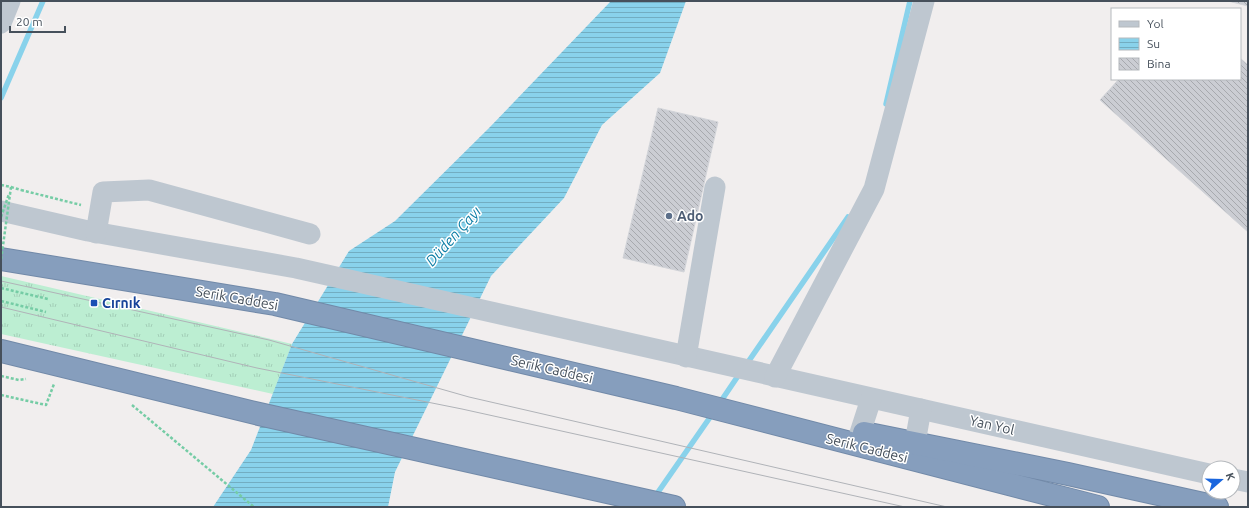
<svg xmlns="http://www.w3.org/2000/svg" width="1249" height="508" font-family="Ubuntu,sans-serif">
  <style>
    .grass { fill: url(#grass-tufts) }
    .water { fill: url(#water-rules) }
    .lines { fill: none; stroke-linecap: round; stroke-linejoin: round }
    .stream { stroke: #89d2eb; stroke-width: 5.5 }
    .building { fill: url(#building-back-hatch); stroke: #d2d4d9 }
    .highway-casing { stroke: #7189a8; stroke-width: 24 }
    .path { stroke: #75cca5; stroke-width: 2.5; stroke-dasharray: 3 2; stroke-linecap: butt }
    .minor { stroke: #bec7d0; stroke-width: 21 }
    .highway { stroke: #869ebd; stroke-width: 22 }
    .tram { stroke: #b0b3b8; stroke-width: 1 }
    .path-bridge { stroke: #75cca5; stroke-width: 2.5; stroke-dasharray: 3 2; stroke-linecap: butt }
    .service-dot { fill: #5c6f8a; stroke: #fff; stroke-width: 1.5 }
    .transit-dot { fill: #1a4fb4; stroke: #fff; stroke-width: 1.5 }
    .labels { text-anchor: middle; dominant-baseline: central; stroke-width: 3; stroke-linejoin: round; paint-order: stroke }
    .service-label { font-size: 14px; font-weight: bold; fill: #4e5e75; stroke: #fff; text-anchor: start }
    .street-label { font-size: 14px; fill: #46505b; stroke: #fff }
    .transit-label { font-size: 14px; font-weight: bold; fill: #164399; stroke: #fff; text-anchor: start }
    .water-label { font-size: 15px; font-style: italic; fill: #0d7fa7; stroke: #fff }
  </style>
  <defs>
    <pattern id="grass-tufts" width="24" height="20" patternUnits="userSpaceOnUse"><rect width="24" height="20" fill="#bceed2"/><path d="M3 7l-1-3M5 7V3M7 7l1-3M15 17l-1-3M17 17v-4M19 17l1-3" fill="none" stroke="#a3ceb7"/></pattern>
    <pattern id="water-rules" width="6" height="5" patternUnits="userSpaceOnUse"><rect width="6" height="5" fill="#89d2eb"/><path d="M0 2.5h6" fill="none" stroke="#72adc1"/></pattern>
    <pattern id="building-back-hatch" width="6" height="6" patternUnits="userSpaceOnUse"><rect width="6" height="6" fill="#cbcdd3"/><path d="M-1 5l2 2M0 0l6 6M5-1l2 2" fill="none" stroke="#a7a9ae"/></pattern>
  </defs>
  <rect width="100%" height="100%" fill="#f1eeee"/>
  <!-- grass -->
  <polygon class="grass" points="1,276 292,344 273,394 1,334"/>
  <!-- water -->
  <polygon class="water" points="611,1 686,1 660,73 602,125 564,198 491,276 395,472 388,507 213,507 251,450 292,344 349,251 395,221 489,128"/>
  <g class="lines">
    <!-- stream -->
    <g class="stream">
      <polyline points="1,98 43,1"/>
      <polyline points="886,104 910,1"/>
      <polyline points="746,365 848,217"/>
      <polyline points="719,404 740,373"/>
      <polyline points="654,498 713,413"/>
    </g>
  </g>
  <!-- building -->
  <g class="building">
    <polygon points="1228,1 1248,1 1248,6"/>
    <polygon points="1240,58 1248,65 1248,232 1100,100 1119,79 1240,79"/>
    <polygon points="658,108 718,122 684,272 623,258"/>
  </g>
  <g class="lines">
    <defs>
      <g id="highway">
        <polyline points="1,259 275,304 676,398 1098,507"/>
        <polyline points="1,351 259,414 674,507"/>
        <polyline points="864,433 1068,474 1217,507"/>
      </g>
    </defs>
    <!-- highway casing -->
    <use href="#highway" class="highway-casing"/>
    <!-- path -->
    <g class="path">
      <polyline points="21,190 81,205"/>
      <polyline points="1,288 48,299"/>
      <polyline points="1,301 46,312"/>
      <polyline points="1,376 19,380 26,379"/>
      <polyline points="1,395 46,405 54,384"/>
      <polyline points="132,405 254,507"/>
    </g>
    <!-- minor -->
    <g class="minor">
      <polyline points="1,23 10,1"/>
      <polyline points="1,211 88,231 296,268 1209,474"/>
      <polyline points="96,233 103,192 149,190 310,234"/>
      <polyline points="686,357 715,187"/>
      <polyline points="775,377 874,189 924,1"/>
      <polyline points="860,433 871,399"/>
      <polyline points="915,443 921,409"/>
      <polyline points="1233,479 1248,482"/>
    </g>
    <!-- highway -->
    <use href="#highway" class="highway"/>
    <!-- tram -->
    <g class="tram">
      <polyline points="1,281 269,340 469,397 947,507"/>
      <polyline points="1,307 257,368 462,409 905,507"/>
    </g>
    <!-- path-bridge -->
    <g class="path-bridge">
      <polyline points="1,185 11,187 1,260"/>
      <polyline points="11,187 21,190"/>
      <polyline points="1,217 9,194"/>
    </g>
  </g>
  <!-- markers -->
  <circle class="service-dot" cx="669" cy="216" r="4"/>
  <rect class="transit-dot" x="90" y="299" width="8" height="8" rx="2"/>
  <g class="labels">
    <!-- service labels -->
    <g class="service-label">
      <text x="677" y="216">Ado</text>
    </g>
    <!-- street labels -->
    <g class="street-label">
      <text transform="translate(237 298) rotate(10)">Serik Caddesi</text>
      <text transform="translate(552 369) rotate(13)">Serik Caddesi</text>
      <text transform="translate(992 425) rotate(13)">Yan Yol</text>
      <text transform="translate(867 448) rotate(14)">Serik Caddesi</text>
    </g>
    <!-- transit labels -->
    <g class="transit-label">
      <text x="102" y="303">Cırnık</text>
    </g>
    <!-- water labels -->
    <g class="water-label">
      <text transform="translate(453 236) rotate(-48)">Düden Çayı</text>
    </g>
  </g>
  <!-- border -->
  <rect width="1249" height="508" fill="none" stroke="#46505b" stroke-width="4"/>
  <!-- legend -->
  <rect x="1111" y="8" width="130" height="72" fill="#ffffff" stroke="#b5b9bd"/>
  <rect x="1119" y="21" width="20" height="6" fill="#bec7d0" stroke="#b5b9bd"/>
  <text x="1147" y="28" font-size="12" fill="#46505b">Yol</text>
  <rect x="1119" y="38" width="20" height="12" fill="url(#water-rules)" stroke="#b5b9bd"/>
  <text x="1147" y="48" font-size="12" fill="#46505b">Su</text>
  <rect x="1119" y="58" width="20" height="12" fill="url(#building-back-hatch)" stroke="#b5b9bd"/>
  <text x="1147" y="68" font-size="12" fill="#46505b">Bina</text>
  <!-- north arrow -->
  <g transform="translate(1221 480) rotate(70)"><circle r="19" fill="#ffffff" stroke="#b5b9bd"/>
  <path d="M0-3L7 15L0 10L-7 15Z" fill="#1a66de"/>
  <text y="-6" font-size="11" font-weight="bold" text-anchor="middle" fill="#46505b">K</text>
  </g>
  <!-- scale -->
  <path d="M10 26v6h55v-6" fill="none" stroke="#46505b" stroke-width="2"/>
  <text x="16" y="26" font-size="12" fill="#46505b" stroke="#ffffff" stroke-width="3" paint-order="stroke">20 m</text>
</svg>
